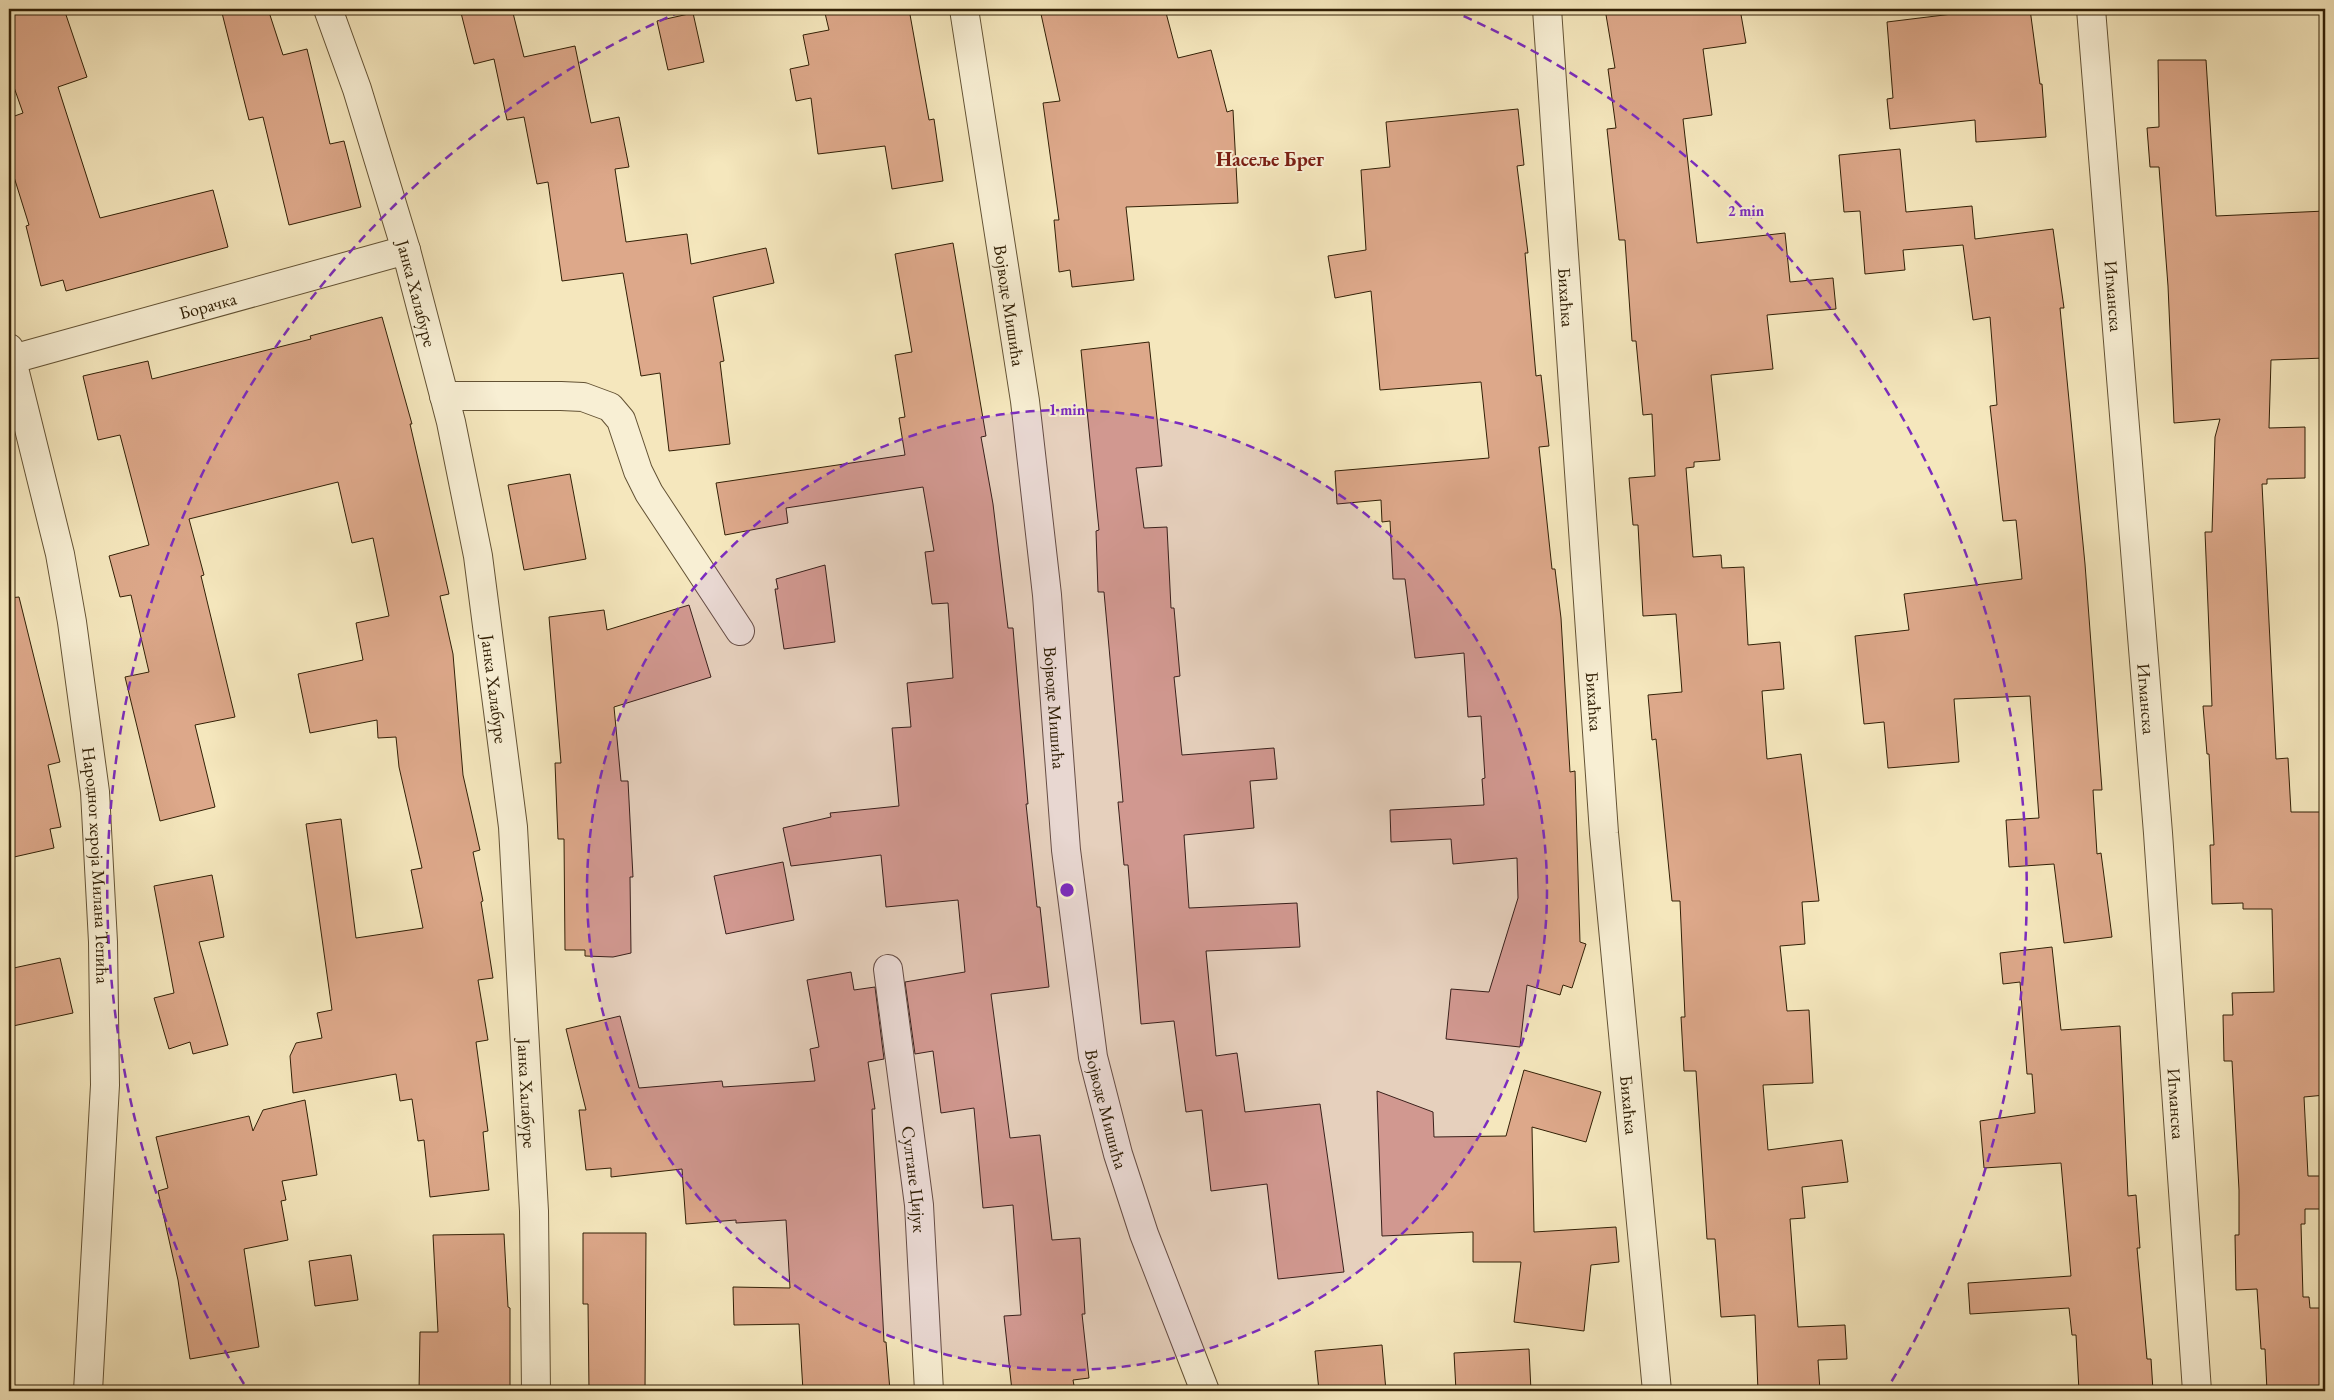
<svg xmlns="http://www.w3.org/2000/svg" width="2334" height="1400" font-family="'EB Garamond',serif">
  <style>
    .building { fill: #dda88a; stroke: #322006 }
    .lines { fill: none; stroke-linecap: round; stroke-linejoin: round }
    .street-casing { stroke: #635234; stroke-width: 30 }
    .street { stroke: #f8efd4; stroke-width: 28 }
    .ring { fill: none; stroke: #7b2cbf; stroke-width: 2.5; stroke-dasharray: 9 6 }
    .labels { text-anchor: middle; dominant-baseline: central; stroke-width: 4; stroke-linejoin: round; paint-order: stroke }
    .street-label { font-size: 18px; fill: #322006; stroke: #f8efd4 }
    .quarter-label { font-size: 20px; font-weight: bold; fill: #7a1f14; stroke: #f8efd4 }
    .centre { fill: #7b2cbf; stroke: #f8efd4; stroke-width: 2.5 }
    .ring-label { font-size: 15px; text-anchor: middle; font-weight: bold; fill: #7b2cbf; stroke: #f8efd4; stroke-width: 4; stroke-linejoin: round; paint-order: stroke }
  </style>
  <rect width="100%" height="100%" fill="#f5e7bd"/>
  <filter id="stains"><feTurbulence type="fractalNoise" baseFrequency=".004" numOctaves="4"/><feColorMatrix values="0 0 0 0 .2 0 0 0 0 .09 0 0 0 0 .02 0 0 0 .5 -.17"/></filter>
  <radialGradient id="worn" r=".72"><stop offset=".6" stop-color="#630" stop-opacity="0"/><stop offset="1" stop-color="#630" stop-opacity=".3"/></radialGradient>
  <!-- building -->
  <g class="building">
    <polygon points="9,9 64,9 87,77 58,87 100,218 213,190 228,247 66,291 63,280 41,286 26,226 29,225 9,161 9,118 23,113 9,73"/>
    <polygon points="221,9 268,9 283,55 307,49 330,144 344,141 361,207 289,225 263,117 249,120"/>
    <polygon points="460,9 512,9 524,57 575,46 591,123 619,117 629,167 615,169 626,242 687,234 691,264 766,248 774,283 713,297 724,361 720,362 730,444 669,451 660,373 641,376 623,273 562,281 548,182 537,184 524,117 507,120 494,59 474,64"/>
    <polygon points="824,9 909,9 929,120 934,119 943,181 892,189 885,146 818,154 811,98 796,101 790,69 809,65 803,35 829,30"/>
    <polygon points="1067,9 1165,9 1178,58 1211,50 1227,112 1233,110 1238,203 1126,207 1134,280 1072,287 1070,270 1059,272 1054,220 1059,220 1043,103 1060,101 1041,14"/>
    <polygon points="1605,9 1740,9 1746,43 1703,49 1712,115 1683,119 1697,243 1785,233 1790,282 1833,278 1836,309 1767,315 1773,369 1711,375 1720,460 1694,462 1694,467 1686,468 1693,557 1721,555 1722,568 1744,567 1748,645 1780,642 1784,689 1762,691 1767,759 1801,754 1819,901 1802,902 1805,944 1780,946 1787,1011 1809,1010 1813,1083 1763,1085 1768,1150 1842,1140 1848,1182 1802,1187 1805,1218 1790,1219 1798,1327 1845,1325 1847,1359 1818,1360 1820,1391 1758,1391 1755,1315 1721,1317 1715,1239 1707,1239 1696,1071 1684,1071 1681,1017 1685,1017 1680,901 1672,901 1656,739 1652,740 1648,695 1682,692 1676,614 1643,616 1638,525 1633,525 1629,478 1655,476 1652,414 1643,415 1636,341 1632,341 1625,240 1619,240 1607,129 1616,128 1608,69 1615,68"/>
    <polygon points="1993,9 2030,9 2040,84 2042,84 2046,137 1976,142 1975,120 1890,129 1887,99 1893,98 1887,22"/>
    <polygon points="693,13 704,62 668,70 657,21"/>
    <polygon points="2158,60 2206,60 2216,216 2325,211 2325,358 2271,360 2269,428 2305,427 2305,478 2267,479 2267,484 2262,484 2276,759 2288,758 2291,812 2325,812 2325,1095 2304,1097 2308,1176 2325,1176 2325,1209 2305,1209 2305,1224 2301,1224 2303,1297 2309,1297 2310,1308 2325,1308 2325,1391 2267,1391 2265,1349 2261,1349 2257,1289 2236,1290 2235,1235 2239,1235 2239,1190 2232,1061 2224,1061 2223,1015 2233,1015 2232,993 2274,992 2272,909 2243,909 2243,903 2212,904 2210,845 2214,845 2209,754 2207,754 2203,706 2212,706 2205,532 2212,532 2215,437 2220,419 2174,423 2168,286 2159,167 2150,167 2147,128 2159,127"/>
    <polygon points="1518,109 1524,165 1517,166 1528,253 1525,253 1536,376 1541,375 1549,446 1539,447 1552,569 1555,569 1561,618 1570,772 1575,771 1580,942 1586,944 1572,988 1563,985 1560,995 1527,985 1520,1047 1446,1039 1451,989 1489,992 1518,898 1517,858 1453,864 1451,839 1391,842 1390,810 1484,805 1482,779 1485,778 1481,716 1468,717 1464,653 1415,658 1405,579 1393,579 1390,521 1382,522 1381,500 1337,504 1335,471 1489,458 1481,382 1380,390 1371,291 1335,298 1328,256 1366,250 1361,170 1390,167 1386,122"/>
    <polygon points="1900,149 1906,212 1972,206 1975,239 2053,229 2064,308 2060,308 2085,564 2102,790 2093,790 2097,854 2101,853 2112,937 2064,943 2054,864 2009,867 2006,820 2039,818 2030,696 1954,699 1959,762 1888,768 1884,722 1864,724 1855,636 1909,630 1904,594 2022,579 2016,520 2003,521 1990,406 1997,405 1990,317 1973,320 1963,245 1903,250 1905,270 1865,274 1860,211 1844,212 1839,155"/>
    <polygon points="953,243 986,436 981,437 993,504 1008,628 1013,628 1028,804 1026,804 1037,907 1040,907 1049,987 991,994 1010,1138 1040,1135 1052,1240 1080,1238 1085,1314 1082,1314 1089,1378 1073,1380 1075,1391 1012,1391 1004,1316 1021,1315 1013,1205 983,1208 974,1108 941,1113 933,1051 915,1054 905,982 965,972 958,900 886,907 881,855 791,866 783,828 831,817 830,813 899,806 892,728 911,727 907,683 953,678 948,603 932,604 925,552 934,551 923,487 786,508 788,523 725,535 716,483 905,455 899,418 905,417 895,355 912,352 895,254"/>
    <polygon points="382,317 412,424 410,424 449,594 440,596 453,654 463,775 480,850 473,852 483,901 481,902 493,978 478,980 488,1040 476,1042 488,1131 483,1132 489,1190 430,1197 424,1140 418,1141 412,1099 400,1101 396,1074 293,1093 290,1056 296,1043 322,1038 317,1013 332,1010 306,824 341,819 356,938 423,928 411,870 422,868 399,767 396,737 378,738 377,720 310,733 298,674 363,660 356,623 389,616 373,538 352,543 338,482 189,519 204,575 201,576 235,717 195,725 215,807 160,821 125,677 149,672 131,595 120,597 109,556 149,545 120,435 98,440 83,376 148,361 152,379 311,339 310,336"/>
    <polygon points="1149,342 1162,466 1136,468 1144,528 1167,527 1171,608 1174,608 1180,676 1174,677 1182,755 1274,748 1277,779 1250,781 1254,828 1184,835 1189,908 1297,903 1300,947 1206,951 1216,1056 1237,1053 1245,1112 1320,1104 1344,1272 1278,1279 1267,1184 1211,1191 1202,1110 1186,1112 1174,1021 1141,1024 1128,865 1124,865 1118,802 1123,802 1104,592 1098,592 1096,531 1099,530 1081,350"/>
    <polygon points="570,474 586,559 524,570 508,485"/>
    <polygon points="825,565 835,642 784,649 775,589 778,589 776,579"/>
    <polygon points="19,597 60,762 48,765 61,827 50,829 54,848 14,857 9,832 9,598"/>
    <polygon points="689,605 711,677 614,707 621,781 628,781 633,877 630,877 631,953 613,957 585,956 585,950 565,950 564,839 558,839 555,763 561,763 549,617 604,610 607,630"/>
    <polygon points="783,862 794,920 726,934 714,876"/>
    <polygon points="212,875 224,937 199,942 228,1045 193,1054 190,1042 169,1049 154,998 174,993 154,886"/>
    <polygon points="2052,947 2061,1030 2120,1026 2128,1196 2136,1195 2140,1248 2137,1248 2147,1359 2151,1359 2153,1391 2079,1391 2076,1335 2072,1335 2069,1308 1970,1314 1968,1283 2071,1276 2061,1163 1984,1168 1980,1121 2035,1113 2032,1074 2027,1074 2020,982 2003,984 2000,953"/>
    <polygon points="60,958 73,1013 13,1026 9,1007 9,969"/>
    <polygon points="851,972 854,990 875,987 884,1059 868,1062 875,1109 872,1109 884,1342 886,1342 890,1391 803,1391 799,1324 734,1325 733,1287 790,1288 786,1220 736,1223 736,1220 686,1224 682,1169 611,1177 611,1168 586,1170 579,1110 586,1110 566,1029 620,1016 639,1088 722,1081 723,1087 815,1081 810,1049 819,1047 807,980"/>
    <polygon points="1524,1070 1601,1092 1586,1142 1532,1127 1534,1232 1616,1227 1619,1262 1591,1265 1584,1331 1514,1322 1521,1262 1473,1262 1473,1232 1382,1236 1377,1091 1433,1112 1434,1137 1506,1136"/>
    <polygon points="305,1100 317,1175 282,1181 286,1200 281,1201 288,1240 244,1249 259,1347 190,1359 178,1280 158,1191 168,1188 156,1137 249,1116 253,1131 263,1110"/>
    <polygon points="583,1233 646,1233 645,1391 589,1391 588,1304 583,1304"/>
    <polygon points="504,1234 508,1307 510,1308 510,1391 419,1391 420,1332 438,1332 433,1235"/>
    <polygon points="351,1255 358,1300 315,1306 309,1261"/>
    <polygon points="1382,1345 1386,1391 1319,1391 1315,1351"/>
    <polygon points="1529,1349 1531,1391 1456,1391 1454,1353"/>
  </g>
  <g class="lines">
    <defs>
      <g id="street">
        <path id="s1" d="M328,9L357,89L406,250L451,422L478,556L513,827L534,1211L536,1391"/>
        <path id="s2" d="M964,9L1025,401L1047,595L1066,850L1093,1057L1118,1154L1144,1234L1205,1391"/>
        <path id="s3" d="M1547,9L1604,833L1657,1391"/>
        <path id="s4" d="M2091,9L2158,833L2197,1391"/>
        <path id="s5" d="M9,348L60,554L72,622L95,792L103,942L105,1085L88,1391"/>
        <path id="s6" d="M9,360L406,250"/>
        <polyline points="444,396 561,396 583,397 610,407 621,420 638,471 649,493 740,631"/>
        <path id="s7" d="M888,969L919,1205L929,1391"/>
      </g>
    </defs>
    <!-- street casing -->
    <use href="#street" class="street-casing"/>
    <!-- street -->
    <use href="#street" class="street"/>
  </g>
  <!-- distance rings -->
  <circle cx="1067" cy="890" r="480" fill="#7b2cbf" fill-opacity=".12"/>
  <g class="ring">
    <circle cx="1067" cy="890" r="480"/>
    <path d="M244 1384A960 960 0 0 1 684 10M1450 10A960 960 0 0 1 1890 1384"/>
  </g>
  <g class="labels">
    <!-- street labels -->
    <g class="street-label">
      <text stroke="none"><textPath href="#s1" startOffset="298">Јанка Халабуре</textPath></text>
      <text stroke="none"><textPath href="#s4" startOffset="288">Игманска</textPath></text>
      <text stroke="none"><textPath href="#s3" startOffset="289">Бихаћка</textPath></text>
      <text stroke="none"><textPath href="#s6" startOffset="206">Борачка</textPath></text>
      <text stroke="none"><textPath href="#s2" startOffset="300">Војводе Мишића</textPath></text>
      <text stroke="none"><textPath href="#s1" startOffset="702">Јанка Халабуре</textPath></text>
      <text stroke="none"><textPath href="#s4" startOffset="692">Игманска</textPath></text>
      <text stroke="none"><textPath href="#s3" startOffset="694">Бихаћка</textPath></text>
      <text stroke="none"><textPath href="#s2" startOffset="705">Војводе Мишића</textPath></text>
      <text stroke="none"><textPath href="#s5" startOffset="526">Народног хероја Милана Тепића</textPath></text>
      <text stroke="none"><textPath href="#s1" startOffset="1108">Јанка Халабуре</textPath></text>
      <text stroke="none"><textPath href="#s3" startOffset="1099">Бихаћка</textPath></text>
      <text stroke="none"><textPath href="#s4" startOffset="1098">Игманска</textPath></text>
      <text stroke="none"><textPath href="#s2" startOffset="1110">Војводе Мишића</textPath></text>
      <text stroke="none"><textPath href="#s7" startOffset="212">Султане Цијук</textPath></text>
    </g>
    <!-- quarter labels -->
    <g class="quarter-label">
      <text x="1270" y="159">Насеље Брег</text>
    </g>
  </g>
  <circle cx="1067" cy="890" r="8" class="centre"/>
  <g class="ring-label">
    <text x="1746" y="216">2 min</text>
    <text x="1067" y="415">1 min</text>
  </g>
  <!-- margin -->
  <rect width="2334" height="1400" fill="none" stroke="#f5e7bd" stroke-width="30"/>
  <rect x="10" y="10" width="2314" height="1380" fill="none" stroke="#322006" stroke-width="2.5"/>
  <rect x="15" y="15" width="2304" height="1370" fill="none" stroke="#322006"/>
  <rect width="100%" height="100%" filter="url(#stains)"/>
  <rect width="100%" height="100%" fill="url(#worn)"/>
</svg>
